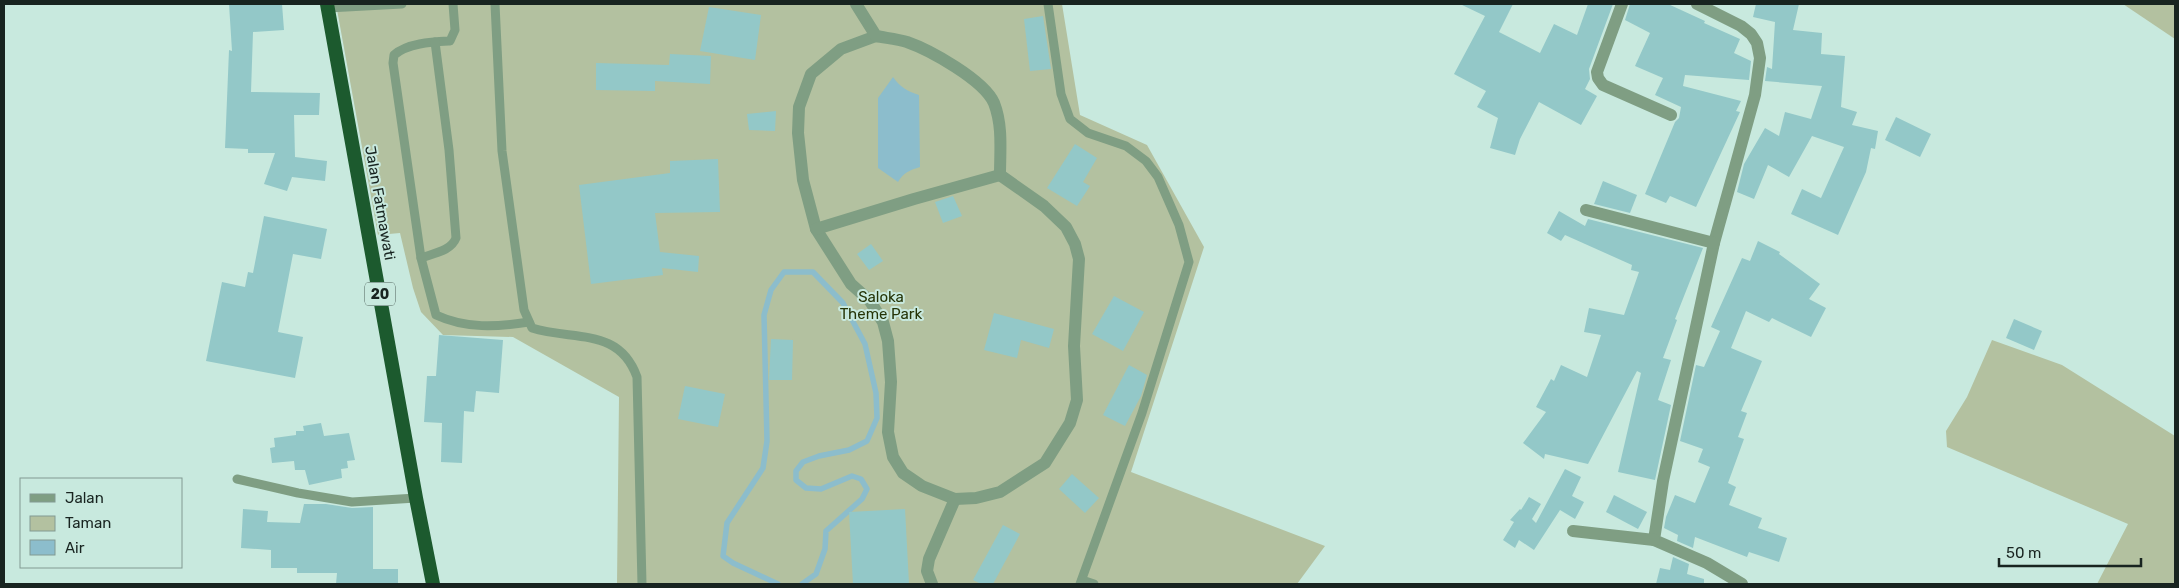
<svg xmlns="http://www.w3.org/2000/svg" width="2179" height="588" font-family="Rubik,sans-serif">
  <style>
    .green { fill: #b3c1a0 }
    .water { fill: #8cbdcc }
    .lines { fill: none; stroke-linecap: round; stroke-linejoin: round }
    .stream { stroke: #8cbdcc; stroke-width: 5.5 }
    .building { fill: #93c8c8 }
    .service { stroke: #7f9e83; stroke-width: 9 }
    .pedestrian { stroke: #7f9e83; stroke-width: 12 }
    .minor { stroke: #7f9e83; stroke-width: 12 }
    .trunk { stroke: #1c5a2e; stroke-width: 14 }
    .labels { text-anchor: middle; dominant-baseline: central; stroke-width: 4; stroke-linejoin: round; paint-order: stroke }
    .shield { fill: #c8e9de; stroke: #4d5f59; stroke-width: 1 }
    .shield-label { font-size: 14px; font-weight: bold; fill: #182420 }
    .street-label { font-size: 15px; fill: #182420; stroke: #c8e9de }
    .park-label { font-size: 15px; fill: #253407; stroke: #c8e9de }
  </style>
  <rect width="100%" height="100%" fill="#c8e9de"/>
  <!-- green -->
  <g class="green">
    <polygon points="336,4 1062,4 1080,115 1147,145 1204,247 1131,472 1325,546 1297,584 617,584 619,397 513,337 443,335 421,312 413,288 400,233 378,235"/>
    <polygon points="2123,4 2175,4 2175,39"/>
    <polygon points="1992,340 2062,365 2175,436 2175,584 2097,584 2128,524 1947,447 1946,431 1967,397"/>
  </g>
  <!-- water -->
  <path class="water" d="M893,77C900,87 907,91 919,95L920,167C910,170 903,173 898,182L878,168V98Z"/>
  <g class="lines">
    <!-- stream -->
    <polyline class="stream" points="778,584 733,563 723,556 727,523 763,468 767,441 764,315 771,290 784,272 813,272 843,303 865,344 876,393 877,418 867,441 849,450 819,456 803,462 796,471 796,480 806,488 821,489 852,476 861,479 867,489 862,499 826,531 825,549 816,574 802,584"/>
  </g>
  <!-- building -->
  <g class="building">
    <polygon points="229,4 282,4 284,30 253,32 251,92 320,93 319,115 294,115 295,157 327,161 325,181 292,177 287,191 264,184 275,153 248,153 248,149 225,148 229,50 232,51"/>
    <polygon points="1460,4 1513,4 1499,32 1540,53 1554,24 1577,35 1588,4 1613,4 1589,69 1590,79 1585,89 1597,96 1581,125 1539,102 1520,139 1515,155 1490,148 1498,118 1477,107 1486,91 1454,74 1485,16"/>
    <polygon points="1630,4 1668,4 1705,21 1704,23 1740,39 1734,53 1751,61 1749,80 1685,75 1683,86 1741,101 1736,111 1740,112 1696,207 1670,196 1666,203 1645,194 1675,122 1679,118 1681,107 1655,95 1663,78 1635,66 1650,33 1625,20"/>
    <polygon points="1756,4 1799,4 1793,30 1822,33 1821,54 1845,56 1841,107 1857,112 1852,125 1878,131 1875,149 1871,148 1866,172 1838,235 1791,214 1802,189 1821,198 1844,147 1812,136 1789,177 1768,165 1754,199 1737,192 1744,164 1765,128 1779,136 1785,112 1811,119 1822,86 1765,81 1767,67 1772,69 1775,22 1753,17"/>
    <polygon points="709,7 761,15 755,60 700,51"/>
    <polygon points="1043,16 1051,69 1030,71 1024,19"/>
    <polygon points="670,54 711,56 710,84 655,81 655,91 596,90 596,63 669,65"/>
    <polygon points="776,111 775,131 749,130 747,114"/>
    <polygon points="1896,117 1931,134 1920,157 1885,140"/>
    <polygon points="1075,144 1097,158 1083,182 1090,186 1077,206 1047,188"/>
    <polygon points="718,159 720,212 655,213 660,252 699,256 698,272 662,268 663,275 591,284 579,185 670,173 670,161"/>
    <polygon points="1603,181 1637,195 1630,213 1594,204"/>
    <polygon points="953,196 962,216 943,223 935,202"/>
    <polygon points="1559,211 1585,226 1588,219 1703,248 1675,319 1677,320 1663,358 1671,360 1658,400 1671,405 1655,480 1618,472 1641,373 1637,371 1588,464 1545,454 1544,459 1523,443 1546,412 1536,407 1551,379 1554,381 1561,365 1587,377 1601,335 1584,332 1589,308 1624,315 1639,272 1631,270 1632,265 1565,235 1561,241 1547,233"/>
    <polygon points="264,216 327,229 321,259 293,254 278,332 303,337 295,378 206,361 222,282 245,287 248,272 253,273"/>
    <polygon points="1758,241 1780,252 1779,254 1820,284 1809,299 1826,308 1811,337 1772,318 1769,322 1746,311 1731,348 1762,361 1741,411 1747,413 1738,437 1744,439 1728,483 1736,487 1729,505 1762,518 1758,528 1787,538 1779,562 1749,552 1747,557 1695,537 1693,548 1677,541 1678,535 1664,528 1666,517 1675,495 1695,503 1710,467 1698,462 1703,449 1680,441 1696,365 1704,367 1720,331 1711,327 1742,258 1750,261"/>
    <polygon points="871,244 883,261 869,270 857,254"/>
    <polygon points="1114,296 1144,312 1123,351 1092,334"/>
    <polygon points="994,313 1054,329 1049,348 1021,340 1017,358 984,350"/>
    <polygon points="2014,319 2042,331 2034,350 2006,338"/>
    <polygon points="439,335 503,340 499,393 476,391 474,412 464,411 462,463 441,462 442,423 424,422 427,376 436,376"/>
    <polygon points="771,339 793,340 792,380 769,380"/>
    <polygon points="1129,365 1147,375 1141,396 1125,426 1103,415"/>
    <polygon points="685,386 725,394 718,427 678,419"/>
    <polygon points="321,423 324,436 349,433 355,460 347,461 348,468 341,469 342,478 309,485 305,470 295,470 294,461 272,463 270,448 275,447 274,438 296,435 296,431 304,431 303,426"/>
    <polygon points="1565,469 1581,477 1572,496 1584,502 1575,519 1560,510 1534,550 1519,540 1515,548 1503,540 1514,522 1510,520 1520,509 1521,510 1529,497 1541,504 1532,519 1536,523"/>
    <polygon points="1072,474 1099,498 1085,513 1059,489"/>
    <polygon points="1614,495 1647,512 1638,529 1606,512"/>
    <polygon points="304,504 326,504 352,508 373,507 373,569 398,569 398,584 336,584 337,573 297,573 297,568 271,568 271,550 241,548 243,509 268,511 267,522 300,523"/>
    <polygon points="905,509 909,584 853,584 849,512"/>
    <polygon points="1003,525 1020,534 993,584 981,584 973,580"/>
    <polygon points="1673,557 1689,564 1687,574 1704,579 1704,584 1656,584 1660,568 1670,570"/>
  </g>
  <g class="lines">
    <!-- service -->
    <g class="service">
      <path d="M453,4L455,30L450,41C432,42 408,43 394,55L393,63L421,258L436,315C466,329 497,327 529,322"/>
      <path d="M495,4L502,151L524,310L532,328C574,341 619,327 637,377L642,584"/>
      <polyline points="1048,4 1061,94 1070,119 1088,133 1126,146 1146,161 1158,177 1179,225 1189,262 1142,413 1080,584"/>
      <polyline points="328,8 402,4"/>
      <path d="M421,258C434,253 451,251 456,238L449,150L435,42"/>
      <polyline points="237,479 298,493 352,502 416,498"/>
      <polyline points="1082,580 1094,584"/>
    </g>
    <!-- pedestrian -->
    <g class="pedestrian">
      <polyline points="876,36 841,49 811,74 799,107 798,133 803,180 816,229 851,284 870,301 883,322 888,341 891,382 888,432 893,457 903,473 922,486 955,499 976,498 1000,492 1045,463 1070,423 1077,400 1074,346 1079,259 1075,244 1066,227 1044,206 1000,175"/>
      <path d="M816,229L914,199L1000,175C1000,151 1003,126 994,103C984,80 930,50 907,42C897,39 886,38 876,36L856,4"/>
      <polyline points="932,584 927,571 929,559 955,499"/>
    </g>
    <!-- minor -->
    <g class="minor">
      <polyline points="1622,4 1597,72 1598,78 1603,85 1671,115"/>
      <polyline points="1697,4 1741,26 1751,34 1757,43 1760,58 1755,95 1714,243 1663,481 1654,540 1707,563 1742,584"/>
      <polyline points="1586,210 1714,243"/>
      <polyline points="1573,531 1654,540"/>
    </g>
    <!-- trunk -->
    <polyline class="trunk" points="327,4 416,498 433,584"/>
  </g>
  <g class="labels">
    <!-- shield labels -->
    <rect class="shield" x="365" y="282.5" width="30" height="23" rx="4"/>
    <g class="shield-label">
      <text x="380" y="294">20</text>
    </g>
    <!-- street labels -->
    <g class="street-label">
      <text transform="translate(380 203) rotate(80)">Jalan Fatmawati</text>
    </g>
    <!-- park labels -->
    <g class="park-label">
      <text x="881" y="297">Saloka<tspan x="881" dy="17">Theme Park</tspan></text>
    </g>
  </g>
  <!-- border -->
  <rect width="2179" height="588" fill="none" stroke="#182420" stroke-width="10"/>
  <!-- legend -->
  <rect x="20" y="478" width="162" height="90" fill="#c8e9de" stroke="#829a92"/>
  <rect x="30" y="494" width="25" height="8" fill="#7f9e83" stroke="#829a92"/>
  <text x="65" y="503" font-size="15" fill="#182420">Jalan</text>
  <rect x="30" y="516" width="25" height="15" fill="#b3c1a0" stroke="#829a92"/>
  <text x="65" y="528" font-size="15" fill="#182420">Taman</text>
  <rect x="30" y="540" width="25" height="15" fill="#8cbdcc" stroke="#829a92"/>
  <text x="65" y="553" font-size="15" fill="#182420">Air</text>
  <!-- scale -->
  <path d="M1999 558v8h142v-8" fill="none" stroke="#182420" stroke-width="2.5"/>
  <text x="2006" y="558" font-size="15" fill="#182420" stroke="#c8e9de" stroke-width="4" paint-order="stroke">50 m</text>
</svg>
